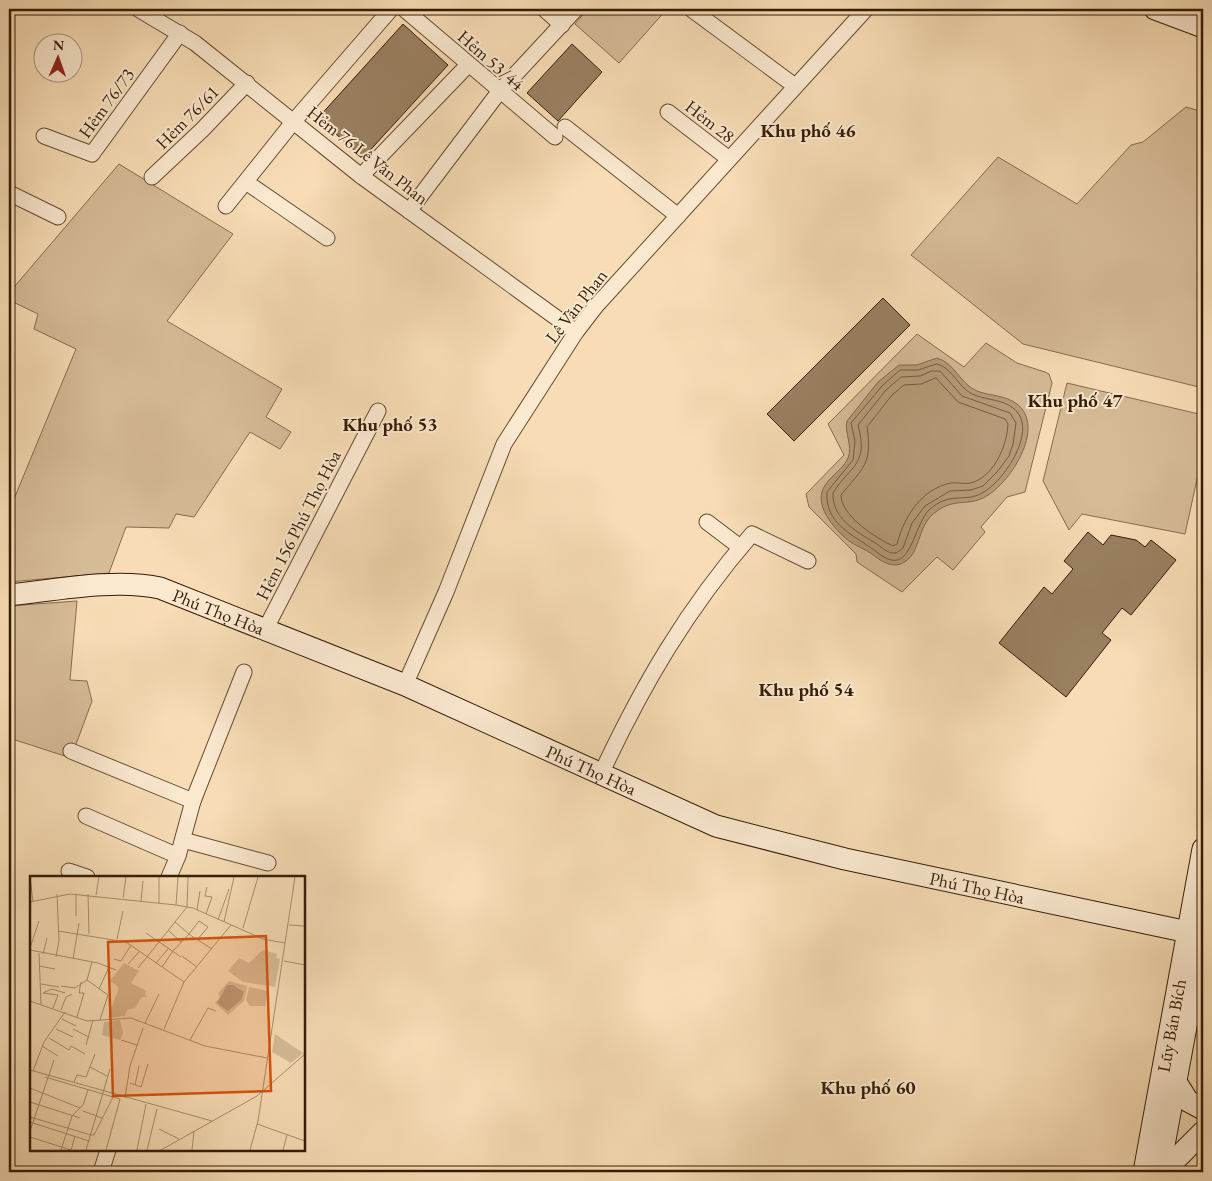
<svg xmlns="http://www.w3.org/2000/svg" width="1212" height="1181" font-family="'EB Garamond',serif">
  <style>
    .green { fill: #d6bb97; stroke: #856c4e }
    .water { fill: #b59b79; stroke: #81684b }
    .lines { fill: none; stroke-linecap: round; stroke-linejoin: round }
    .shore { stroke: #745c3f; stroke-width: 1 }
    .building { fill: #998061; stroke: #341c05 }
    .street-casing { stroke: #654c31; stroke-width: 17 }
    .secondary-casing { stroke: #341c05; stroke-width: 23 }
    .street { stroke: #fae8cf; stroke-width: 15 }
    .secondary { stroke: #fae8cf; stroke-width: 21 }
    .labels { text-anchor: middle; dominant-baseline: central; stroke-width: 4; stroke-linejoin: round; paint-order: stroke }
    .street-label { font-size: 18px; fill: #341c05; stroke: #fae8cf }
    .neighbourhood-label { font-size: 19px; font-weight: bold; fill: #341c05; stroke: #fae8cf }
    .inset-road { fill: none; stroke: #a98f6f; stroke-width: 1 }
    .view { fill: #d6530b; fill-opacity: 0.15; stroke: #d6530b; stroke-width: 2.5 }
    .inset-edge { fill: none; stroke: #341c05; stroke-width: 2.5 }
  </style>
  <rect width="100%" height="100%" fill="#f7dcb5"/>
  <filter id="stains"><feTurbulence type="fractalNoise" baseFrequency=".004" numOctaves="4"/><feColorMatrix values="0 0 0 0 .2 0 0 0 0 .09 0 0 0 0 .02 0 0 0 .5 -.17"/></filter>
  <radialGradient id="worn" r=".72"><stop offset=".6" stop-color="#630" stop-opacity="0"/><stop offset="1" stop-color="#630" stop-opacity=".3"/></radialGradient>
  <!-- green -->
  <g class="green">
    <polygon points="588,9 667,9 619,63 575,24"/>
    <polygon points="1186,107 1203,112 1203,388 1023,344 911,255 998,157 1077,204 1131,145 1143,142"/>
    <polygon points="119,164 233,234 167,321 282,389 266,417 291,432 280,449 250,432 194,517 176,514 169,528 126,527 109,573 9,582 9,511 76,349 34,329 38,314 9,300 9,293"/>
    <polygon points="917,334 964,367 986,343 1017,363 1045,372 1049,374 1052,383 1025,492 1007,497 981,527 985,532 953,570 937,557 902,592 857,562 856,554 809,507 806,494 844,455 828,424"/>
    <polygon points="1067,383 1203,415 1203,452 1185,534 1082,514 1069,530 1043,481"/>
    <polygon points="77,601 70,680 87,681 92,701 71,758 9,738 9,606"/>
  </g>
  <!-- water -->
  <path class="water" d="M937,358C955,363 960,384 977,391C990,396 1005,395 1017,404C1047,427 1009,486 983,498C967,506 955,498 937,511C917,524 921,551 906,561C894,570 882,562 872,554C865,549 856,546 849,541C834,529 811,503 826,484C832,475 844,468 848,458C853,445 844,433 847,421L878,382L899,365H917Z"/>
  <g class="lines">
    <!-- shore -->
    <g class="shore">
      <path d="M937,364C954,368 959,391 977,396C989,400 1003,400 1013,408C1040,428 1004,482 982,493C965,503 949,491 929,510C917,522 912,556 898,560C888,562 881,555 874,550C852,534 825,524 827,492L853,460L855,441L851,423L882,386L900,370H918Z"/>
      <path d="M932,371H940L962,396L1010,413L1016,423L1013,444L1009,456L997,472L983,486L971,490L950,491L925,506L912,523L903,548L896,553H891C885,551 880,546 874,542C855,531 832,518 833,493C850,465 869,466 858,425L886,390L901,377L920,376Z"/>
      <path d="M936,378L958,402L1005,419L1008,424C1007,445 995,474 974,482C967,485 958,482 951,483C921,489 904,517 897,544L893,546C876,538 841,516 841,495C862,469 873,464 867,427L892,395L904,385L921,384Z"/>
    </g>
  </g>
  <!-- building -->
  <g class="building">
    <polygon points="403,24 448,65 363,158 318,118"/>
    <polygon points="572,44 602,72 558,121 527,93"/>
    <polygon points="883,298 910,325 794,441 767,414"/>
    <polygon points="1088,532 1103,545 1111,535 1136,540 1145,547 1151,540 1176,560 1131,615 1122,608 1102,633 1111,640 1066,697 999,643 1044,587 1052,594 1073,569 1064,561"/>
  </g>
  <g class="lines">
    <defs>
      <g id="street">
        <polyline points="138,9 195,43 361,176 576,332"/>
        <polyline points="404,9 555,137"/>
        <polyline points="544,9 562,25"/>
        <polyline points="691,9 795,86"/>
        <polyline points="668,112 729,159"/>
        <polyline points="565,127 678,216"/>
        <polyline points="44,136 92,154 180,33"/>
        <polyline points="361,176 468,65"/>
        <polyline points="152,177 202,130 247,83"/>
        <polyline points="246,182 327,238"/>
        <polyline points="9,193 58,217"/>
        <polyline points="226,206 294,121 391,9"/>
        <polyline points="409,211 499,92 576,9"/>
        <polyline points="707,522 740,547"/>
        <polyline points="265,630 378,411"/>
        <polyline points="405,685 446,592 504,444 576,332 596,306 866,9"/>
        <polyline points="71,751 193,801"/>
        <path d="M601,774C643,684 687,609 752,534L808,561"/>
        <polyline points="86,816 178,856"/>
        <polyline points="183,840 268,863"/>
        <polyline points="69,871 87,877"/>
        <polyline points="169,877 178,856 193,801 244,672"/>
        <polyline points="101,1172 108,1150"/>
      </g>
      <g id="secondary">
        <polyline points="1155,9 1203,27"/>
        <path id="s1" d="M9,595C55,590 116,578 160,588L405,685L716,826L845,859L1188,932"/>
        <polyline points="1176,1082 1188,1101 1203,1109"/>
        <path id="s2" d="M1144,1172L1203,849"/>
        <polyline points="1159,1172 1203,935"/>
        <polyline points="1163,1172 1203,1132"/>
      </g>
    </defs>
    <!-- street casing -->
    <use href="#street" class="street-casing"/>
    <!-- secondary casing -->
    <use href="#secondary" class="secondary-casing"/>
    <!-- street -->
    <use href="#street" class="street"/>
    <!-- secondary -->
    <use href="#secondary" class="secondary"/>
  </g>
  <g class="labels">
    <!-- street labels -->
    <g class="street-label">
      <text transform="translate(491 60) rotate(41)">Hẻm 53/44</text>
      <text transform="translate(106 103) rotate(-54)">Hẻm 76/73</text>
      <text transform="translate(187 117) rotate(-45)">Hẻm 76/61</text>
      <text transform="translate(710 121) rotate(38)">Hẻm 28</text>
      <text transform="translate(368 155) rotate(38)">Hẻm 76 Lê Văn Phan</text>
      <text transform="translate(576 306) rotate(-52)">Lê Văn Phan</text>
      <text transform="translate(298 525) rotate(-63)">Hẻm 156 Phú Thọ Hòa</text>
      <text stroke="none"><textPath href="#s1" startOffset="215">Phú Thọ Hòa</textPath></text>
      <text stroke="none"><textPath href="#s1" startOffset="620">Phú Thọ Hòa</textPath></text>
      <text stroke="none"><textPath href="#s1" startOffset="1025">Phú Thọ Hòa</textPath></text>
      <text stroke="none"><textPath href="#s2" startOffset="149">Lũy Bán Bích</textPath></text>
    </g>
    <!-- neighbourhood labels -->
    <g class="neighbourhood-label">
      <text x="808" y="130">Khu phố 46</text>
      <text x="1075" y="400">Khu phố 47</text>
      <text x="390" y="424">Khu phố 53</text>
      <text x="806" y="689">Khu phố 54</text>
      <text x="868" y="1087">Khu phố 60</text>
    </g>
  </g>
  <!-- overview -->
  <g transform="translate(30 876)">
    <rect width="275" height="275" fill="#f7dcb5"/>
    <path d="M233,74L247,78L246,82L250,83L245,111L213,106L198,95L209,82L219,87ZM94,87L109,95L101,107L116,115L115,119L118,121H112L105,132L97,134L95,140L78,142L89,111L80,105ZM199,105L217,110L214,125L198,139L185,127L190,121L188,117ZM219,111L238,115L235,130H220L216,124ZM90,144L93,157L90,164L72,159L74,146ZM245,158L273,177L261,187L242,176Z" fill="#d6bb97"/>
    <path d="M197,109H203L214,116L211,124L198,135L187,127Z" fill="#b59b79"/>
    <path class="inset-road" d="M0,1L3,26M129,1V27M46,18V40M58,18L59,58M66,19L69,1M93,22L96,1M111,25L113,5M0,26L40,18L146,29L163,32L233,63L255,67M146,29L148,1M167,34L170,15M176,38L182,21L175,20L177,11M188,44L199,13M194,46L204,1M259,49L275,50M213,52L228,1M138,54L151,66M28,55L96,66L154,106M116,57L151,81M87,63L93,35M168,64L182,73M0,72L9,45M0,74L68,87L86,94M9,77L11,128M13,78L17,62M152,80L167,91M26,81L29,65L27,18M43,83L49,47M84,83L91,85L101,69M254,85L275,89M126,87L139,72M98,88L110,75M9,90L25,93M132,91L143,75L159,58L169,45L178,51L167,64L159,58L145,46M108,92L157,31L158,1M57,104L62,86M11,108L29,111M31,110L45,112L57,104L78,119L70,144M69,113L79,91M13,117L28,119L23,132M13,117L22,113L35,117M0,125L57,145L101,142L175,170L237,182M31,134L36,121L42,118M47,141L54,117H49L51,106M32,143L46,150M115,147L129,118M26,153L43,161M43,153L59,161M134,153L154,106L201,49M19,162L39,174L41,170L55,178M91,164L107,169M160,164L178,132L186,135M56,169L63,144M12,170L28,180M60,191L77,200M0,194L182,245M3,195L14,166L35,136M15,201L90,223M44,206L47,199L56,201L65,178M100,207L111,211L118,188M105,209L109,190M0,212L50,232M95,222L100,190L113,152M0,226L50,242M53,235L72,242M0,241L61,259M0,246L59,265M227,248L275,265M129,253L149,263M0,255L24,184M61,259H64L83,221M0,261L41,274L45,260M31,274L42,240L53,229L58,214M56,274L80,193M76,274L90,223M107,274L116,228M117,274L127,233M131,274L227,220L275,178M162,274L164,255M220,274L228,245L265,1M253,274L257,259"/>
    <path class="view" d="M236,60L241,215L83,220L78,66Z"/>
    <rect width="275" height="275" class="inset-edge"/>
  </g>
  <!-- margin -->
  <rect width="1212" height="1181" fill="none" stroke="#f7dcb5" stroke-width="30"/>
  <rect x="10" y="10" width="1192" height="1161" fill="none" stroke="#341c05" stroke-width="2.5"/>
  <rect x="15" y="15" width="1182" height="1151" fill="none" stroke="#341c05"/>
  <!-- north arrow -->
  <g transform="translate(58 58) rotate(2)"><circle r="24" fill="#fae8cf" stroke="#ab967e"/>
  <path d="M0-4L9 19L0 12L-9 19Z" fill="#8f2418"/>
  <text y="-8" font-size="14" font-weight="bold" text-anchor="middle" fill="#341c05">N</text>
  </g>
  <rect width="100%" height="100%" filter="url(#stains)"/>
  <rect width="100%" height="100%" fill="url(#worn)"/>
</svg>
